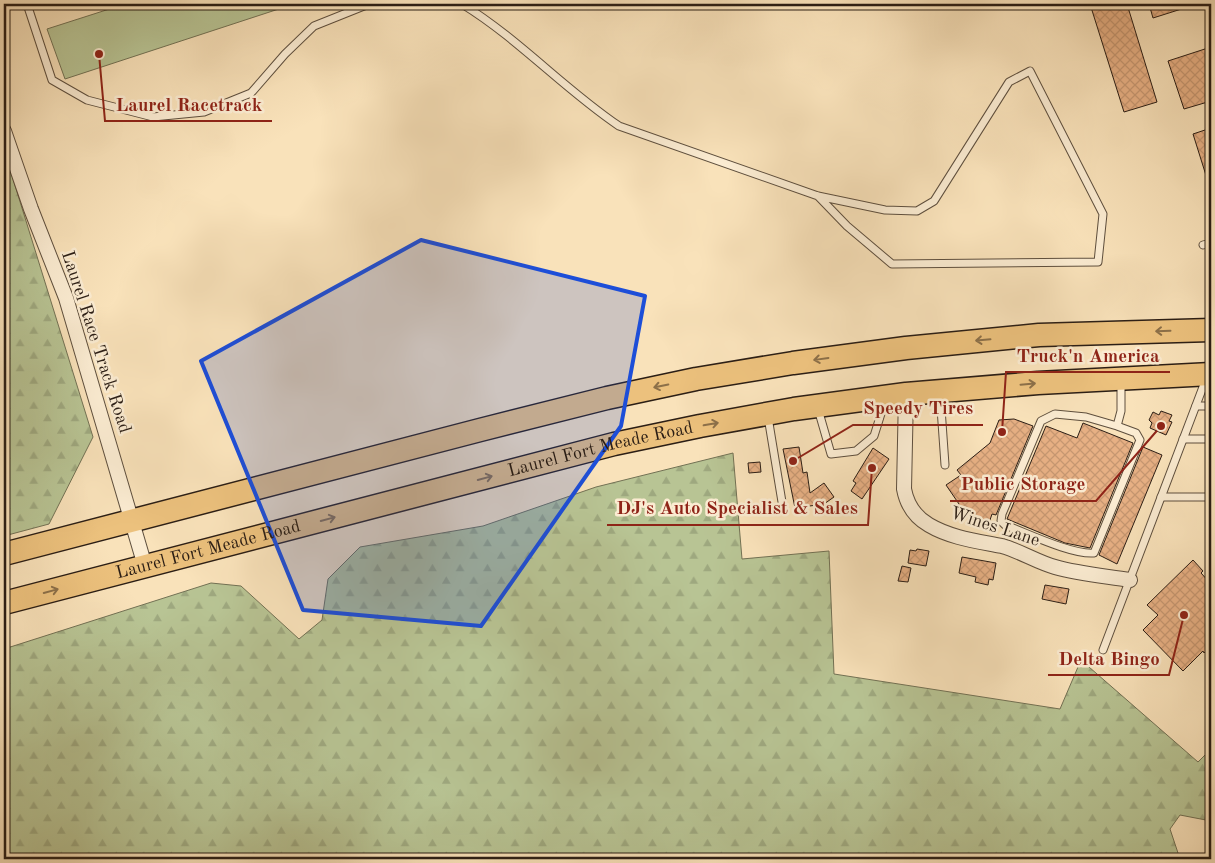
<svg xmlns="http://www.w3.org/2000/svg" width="1215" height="863" font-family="'Old Standard TT',serif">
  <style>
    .grass { fill: #b8c494; stroke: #727154 }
    .forest { fill: url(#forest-firs); stroke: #727154 }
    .building { fill: url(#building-cross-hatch); stroke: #2b1e15 }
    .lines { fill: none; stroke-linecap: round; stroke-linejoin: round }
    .lane-casing { stroke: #5e4f3e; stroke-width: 9 }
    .street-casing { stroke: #5e4f3e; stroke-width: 16 }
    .primary-casing { stroke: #2b1e15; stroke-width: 25 }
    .lane { stroke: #fbecd2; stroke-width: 7 }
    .street { stroke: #fbecd2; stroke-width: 14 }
    .primary { stroke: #ecc17d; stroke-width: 22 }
    .oneway { stroke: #8c7049 }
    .marked { fill: #1d4ed8; fill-opacity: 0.2; stroke: #1d4ed8; stroke-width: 4; stroke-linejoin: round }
    .labels { text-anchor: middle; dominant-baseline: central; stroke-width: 5; stroke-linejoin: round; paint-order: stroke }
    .street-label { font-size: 18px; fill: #2b1e15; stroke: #fbecd2 }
    .leader { fill: none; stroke: #8f2418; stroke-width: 2 }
    .callout-dot { fill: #8f2418; stroke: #fbecd2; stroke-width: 2 }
    .callout-label { font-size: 19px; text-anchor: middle; font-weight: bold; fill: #8f2418; stroke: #fbecd2; stroke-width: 5; stroke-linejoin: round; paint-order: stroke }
  </style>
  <defs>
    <pattern id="forest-firs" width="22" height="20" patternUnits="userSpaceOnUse" patternTransform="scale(1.25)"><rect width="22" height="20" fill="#b8c494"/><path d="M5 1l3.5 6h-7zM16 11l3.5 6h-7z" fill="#9ea87f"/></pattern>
    <pattern id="building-cross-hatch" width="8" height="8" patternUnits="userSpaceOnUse" patternTransform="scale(1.25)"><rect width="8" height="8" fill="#e7b084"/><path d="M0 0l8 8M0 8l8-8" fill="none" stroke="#c69771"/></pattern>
  </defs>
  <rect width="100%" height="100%" fill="#f9e2ba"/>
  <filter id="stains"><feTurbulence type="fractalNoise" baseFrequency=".004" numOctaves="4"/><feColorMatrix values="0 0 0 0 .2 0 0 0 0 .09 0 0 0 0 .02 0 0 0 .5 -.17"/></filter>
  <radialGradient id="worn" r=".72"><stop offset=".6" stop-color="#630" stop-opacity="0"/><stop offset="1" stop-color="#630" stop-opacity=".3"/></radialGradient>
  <!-- grass -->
  <polygon class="grass" points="125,4 294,4 65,79 47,29"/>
  <!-- forest -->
  <g class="forest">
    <polygon points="4,150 93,437 49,524 4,536"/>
    <polygon points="733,453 742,559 829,551 834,674 1060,709 1081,660 1198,762 1211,749 1211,821 1180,815 1170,829 1180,859 4,859 4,649 211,583 241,586 299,639 322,620 328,579 360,547 483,526 596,487"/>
  </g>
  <!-- building -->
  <g class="building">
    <polygon points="1090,4 1127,4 1157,102 1124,112"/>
    <polygon points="1149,4 1190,4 1191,6 1153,18"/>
    <polygon points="1211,47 1211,101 1184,109 1168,61"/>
    <polygon points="1211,128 1211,185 1209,185 1193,134"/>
    <polygon points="1161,411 1172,415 1169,421 1172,422 1166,435 1150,428 1152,423 1149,420 1153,412 1159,415"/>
    <polygon points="1014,419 1033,426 996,515 992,514 989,523 957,510 959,504 946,485 961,475 957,470 990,443 999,420"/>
    <polygon points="1083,423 1133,443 1090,548 1065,543 1007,519 1046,426 1077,438"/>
    <polygon points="799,447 803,473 807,472 810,493 824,483 834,497 824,504 795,508 783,449"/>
    <polygon points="1143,447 1162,455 1117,564 1099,555"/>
    <polygon points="873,448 889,459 862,499 851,491 856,483 853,481"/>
    <polygon points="760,462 761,472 749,473 748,463"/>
    <polygon points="917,549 929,551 926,566 908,563 910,550 916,551"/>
    <polygon points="962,557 996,563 993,580 989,579 988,585 975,582 976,577 959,573"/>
    <polygon points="1193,560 1203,571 1201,573 1211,584 1211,646 1204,653 1203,651 1183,671 1143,630 1158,615 1147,605"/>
    <polygon points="902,566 911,568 908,582 898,581"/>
    <polygon points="1045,585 1069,589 1066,604 1042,599"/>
  </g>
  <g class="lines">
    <defs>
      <g id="lane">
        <polyline points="27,4 52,80 87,100 153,117 204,112 251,93 285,54 314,26 369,4"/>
        <path d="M462,4C519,39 564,89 619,126L818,196L885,210L917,211L934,201L1009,82L1030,71L1103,214L1098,262L892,264L847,226L818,196"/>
        <polyline points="1203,245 1211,243"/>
        <polyline points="940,394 945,465"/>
        <polyline points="1196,406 1211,406"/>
        <polyline points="818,409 831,454 856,451 874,436 885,401"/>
        <polyline points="768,417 783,508"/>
        <path d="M1117,426L1136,433L1140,440L1094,553C1072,555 1027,533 1005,525L1001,521L1002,514L1041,421L1055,414L1086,417L1117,426L1121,411V382"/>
        <polyline points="1183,439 1211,439"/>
        <polyline points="1161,497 1211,497"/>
        <polyline points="1103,650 1206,379"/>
      </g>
      <g id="street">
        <polyline points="4,131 31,209 66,298 145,566"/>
        <path d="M906,394L904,489C907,505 915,517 929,525C951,538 977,541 1002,546C1020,551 1037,562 1055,567C1079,574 1105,576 1130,580"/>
      </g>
      <g id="primary">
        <polyline points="4,554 480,430 607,398 696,379 793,363 906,348 1039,335 1211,330"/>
        <path id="s1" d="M4,603L614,444L700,426L794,409L906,394L1038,383L1211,374"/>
      </g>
    </defs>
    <!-- lane casing -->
    <use href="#lane" class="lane-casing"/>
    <!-- street casing -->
    <use href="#street" class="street-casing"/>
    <!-- primary casing -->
    <use href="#primary" class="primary-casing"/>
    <!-- lane -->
    <use href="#lane" class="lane"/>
    <!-- street -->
    <use href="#street" class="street"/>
    <!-- primary -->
    <use href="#primary" class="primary"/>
  </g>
  <!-- one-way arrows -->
  <defs><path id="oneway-shaft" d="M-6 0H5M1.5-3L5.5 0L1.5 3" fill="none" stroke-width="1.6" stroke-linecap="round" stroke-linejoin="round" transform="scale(1.25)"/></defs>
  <g class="oneway">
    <use href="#oneway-shaft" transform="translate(1163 331) rotate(178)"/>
    <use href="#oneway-shaft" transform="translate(983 340) rotate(175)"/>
    <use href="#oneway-shaft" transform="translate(821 359) rotate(172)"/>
    <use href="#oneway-shaft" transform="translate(1028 384) rotate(-5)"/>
    <use href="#oneway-shaft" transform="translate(661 386) rotate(168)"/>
    <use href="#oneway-shaft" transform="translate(711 424) rotate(-10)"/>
    <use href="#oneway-shaft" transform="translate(485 478) rotate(-15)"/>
    <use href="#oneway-shaft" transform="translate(328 519) rotate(-15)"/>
    <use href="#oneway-shaft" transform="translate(51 591) rotate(-15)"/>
  </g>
  <!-- marked area -->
  <path class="marked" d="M421,240L645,296L621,426L481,626L303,610L201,361Z"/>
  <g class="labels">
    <!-- street labels -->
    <g class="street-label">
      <text transform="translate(96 342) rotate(72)">Laurel Race Track Road</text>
      <text stroke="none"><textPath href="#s1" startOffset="616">Laurel Fort Meade Road</textPath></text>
      <text transform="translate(995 527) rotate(18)">Wines Lane</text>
      <text stroke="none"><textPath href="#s1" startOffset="211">Laurel Fort Meade Road</textPath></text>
    </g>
  </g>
  <!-- callouts -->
  <path class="leader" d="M99 54L105 121H272M1002 432L1006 372H1170M793 461L853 425H983M1161 426L1096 501H950M872 468L868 525H607M1184 615L1169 675H1048"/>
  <g class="callout-dot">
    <circle cx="99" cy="54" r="5"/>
    <circle cx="1002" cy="432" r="5"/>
    <circle cx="793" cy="461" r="5"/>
    <circle cx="1161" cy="426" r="5"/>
    <circle cx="872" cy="468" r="5"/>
    <circle cx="1184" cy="615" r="5"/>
  </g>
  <g class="callout-label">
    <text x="189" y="111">Laurel Racetrack</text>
    <text x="1088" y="362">Truck'n America</text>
    <text x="918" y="414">Speedy Tires</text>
    <text x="1023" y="490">Public Storage</text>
    <text x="737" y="514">DJ's Auto Specialist &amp; Sales</text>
    <text x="1109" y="665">Delta Bingo</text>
  </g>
  <!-- margin -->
  <rect width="1215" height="863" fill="none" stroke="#f9e2ba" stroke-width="20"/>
  <rect x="5" y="5" width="1205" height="853" fill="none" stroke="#2b1e15" stroke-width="2.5"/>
  <rect x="10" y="10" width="1195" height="843" fill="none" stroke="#2b1e15"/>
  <rect width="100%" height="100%" filter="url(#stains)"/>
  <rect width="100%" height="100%" fill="url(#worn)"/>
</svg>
